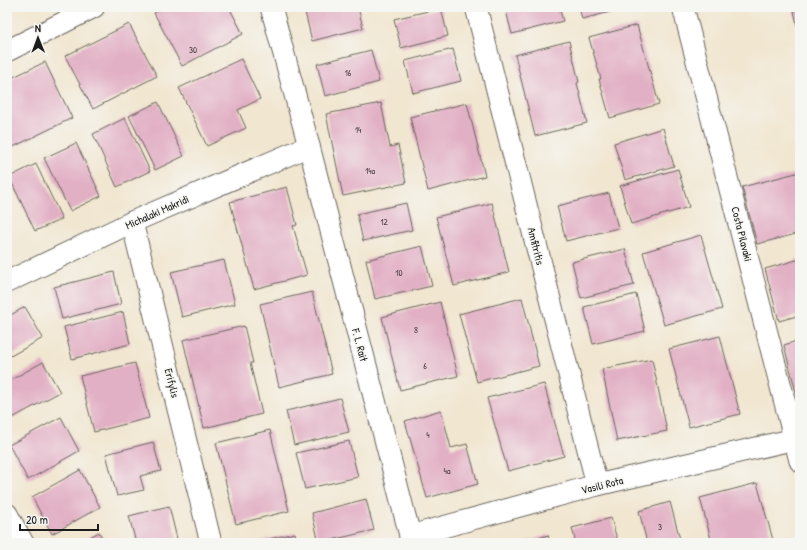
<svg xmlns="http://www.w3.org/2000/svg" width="807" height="550" font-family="'Patrick Hand',sans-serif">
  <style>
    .building { fill: #e2b0c5 }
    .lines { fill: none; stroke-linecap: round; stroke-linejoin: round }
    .minor-casing { stroke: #67635b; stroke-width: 23 }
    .minor { stroke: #fff; stroke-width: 21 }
    .labels { text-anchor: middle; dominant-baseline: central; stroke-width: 3; stroke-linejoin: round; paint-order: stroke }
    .number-label { font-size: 9px; fill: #4e4146 }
    .street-label { font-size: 11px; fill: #1c1c1c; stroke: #f6f6f2 }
  </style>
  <rect width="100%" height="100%" fill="#f6f6f2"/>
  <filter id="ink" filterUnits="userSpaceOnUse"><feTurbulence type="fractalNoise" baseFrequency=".025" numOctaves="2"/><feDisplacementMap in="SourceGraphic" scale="8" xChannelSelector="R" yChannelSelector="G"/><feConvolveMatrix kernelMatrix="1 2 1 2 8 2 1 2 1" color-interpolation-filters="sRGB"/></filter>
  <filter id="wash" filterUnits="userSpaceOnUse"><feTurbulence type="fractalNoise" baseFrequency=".012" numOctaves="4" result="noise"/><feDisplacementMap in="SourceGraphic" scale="16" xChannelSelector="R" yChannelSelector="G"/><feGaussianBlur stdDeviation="0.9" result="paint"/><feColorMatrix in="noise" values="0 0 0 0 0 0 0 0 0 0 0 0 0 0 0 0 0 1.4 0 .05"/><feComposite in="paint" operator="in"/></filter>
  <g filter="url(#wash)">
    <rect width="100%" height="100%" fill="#f1e6d0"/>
    <g id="blocks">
      <!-- building -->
      <g class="building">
        <polygon points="165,7 229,7 243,34 182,66 154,13"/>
        <polygon points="308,7 358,7 363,28 312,41 304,8"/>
        <polygon points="505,7 559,7 563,21 512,34"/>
        <polygon points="579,7 627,7 627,8 582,19"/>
        <polygon points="793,7 800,7 800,33 799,33"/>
        <polygon points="441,8 448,36 401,48 394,19"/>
        <polygon points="129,24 157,76 93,109 65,56"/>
        <polygon points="637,25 659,104 610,118 599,79 601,79 589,38"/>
        <polygon points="569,41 579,82 577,83 587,123 535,136 515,55"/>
        <polygon points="453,49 461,81 413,93 405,61"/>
        <polygon points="371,50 379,82 325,96 317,64"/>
        <polygon points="241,59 260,99 238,110 246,128 207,146 179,88"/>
        <polygon points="45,62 72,118 7,150 7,80"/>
        <polygon points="158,102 184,156 155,170 129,116"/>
        <polygon points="381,103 390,147 398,145 406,183 343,196 326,114"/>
        <polygon points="467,103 485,176 428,191 410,117"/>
        <polygon points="125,118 150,171 117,187 93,134"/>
        <polygon points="663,128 674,166 625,180 614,143"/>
        <polygon points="76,143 101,196 70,211 44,158"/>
        <polygon points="36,164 62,219 35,231 9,177"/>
        <polygon points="678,169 689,207 631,224 620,186"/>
        <polygon points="800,172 800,233 757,244 742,187"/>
        <polygon points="287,187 297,225 293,226 307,275 254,289 230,202"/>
        <polygon points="609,193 618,228 566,241 557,206"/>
        <polygon points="406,203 412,230 363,241 357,214"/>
        <polygon points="492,203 509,272 454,286 436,217"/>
        <polygon points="701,235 722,309 664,325 643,252"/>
        <polygon points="422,246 432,286 375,299 366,260"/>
        <polygon points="625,249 634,285 581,298 572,262"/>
        <polygon points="800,259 800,315 779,321 765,269"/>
        <polygon points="224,260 235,304 182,317 171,272"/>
        <polygon points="114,272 121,304 62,319 54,287"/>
        <polygon points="312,292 332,374 279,387 260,304"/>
        <polygon points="636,294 645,331 593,344 584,307"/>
        <polygon points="522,298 539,366 477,382 459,314"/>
        <polygon points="440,302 458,376 400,390 382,317"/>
        <polygon points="25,307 43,338 7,358 7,317"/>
        <polygon points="123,312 130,344 72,359 64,327"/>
        <polygon points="244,326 253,363 250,363 262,414 204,428 183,340"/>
        <polygon points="720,336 740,414 689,427 669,349"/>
        <polygon points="800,340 800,404 799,404 784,345"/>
        <polygon points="652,359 667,431 617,441 602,369"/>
        <polygon points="43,362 60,392 7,421 7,382"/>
        <polygon points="135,363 149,418 94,432 80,376"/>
        <polygon points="544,384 564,456 508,471 487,398"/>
        <polygon points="340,398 349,432 294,445 286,411"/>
        <polygon points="441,410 451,448 467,444 478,484 427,498 405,421"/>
        <polygon points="61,417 79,451 28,480 9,445"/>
        <polygon points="270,430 289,511 236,524 216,443"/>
        <polygon points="349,441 358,477 305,489 296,453"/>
        <polygon points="153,442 161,471 140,476 144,490 117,496 106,454"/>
        <polygon points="80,470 100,507 52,534 32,497"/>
        <polygon points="757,483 773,540 760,543 712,543 700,498"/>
        <polygon points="366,499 374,530 319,543 312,513"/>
        <polygon points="670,502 681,543 647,543 639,511"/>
        <polygon points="169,506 178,543 136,543 129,516"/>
        <polygon points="611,518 618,543 576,543 572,528"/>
        <polygon points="99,532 105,543 79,543"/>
        <polygon points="295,533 298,543 256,543 256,542"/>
        <polygon points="548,535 550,543 522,543"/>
      </g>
    </g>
  </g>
  <g filter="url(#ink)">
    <use href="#blocks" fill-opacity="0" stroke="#67635b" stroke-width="1"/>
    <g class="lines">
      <defs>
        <g id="minor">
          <polyline points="271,7 309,146 412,543"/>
          <polyline points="476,7 597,485"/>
          <polyline points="683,7 800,461"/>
          <polyline points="7,51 94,7"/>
          <polyline points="132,222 211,543"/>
          <polyline points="7,282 132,222 309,146"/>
          <polyline points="7,514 23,543"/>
          <polyline points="410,536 597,485 795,439"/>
        </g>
      </defs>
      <!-- minor casing -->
      <use href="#minor" class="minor-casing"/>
      <!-- minor -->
      <use href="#minor" class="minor"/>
    </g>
  </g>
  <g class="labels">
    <!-- number labels -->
    <g class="number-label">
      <text x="193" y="50">30</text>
      <text x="348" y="73">16</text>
      <text x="358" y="130">14</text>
      <text x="370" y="171">14a</text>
      <text x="384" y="222">12</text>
      <text x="399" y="273">10</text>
      <text x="416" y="330">8</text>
      <text x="425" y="366">6</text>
      <text x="428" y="435">4</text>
      <text x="447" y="471">4a</text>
      <text x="660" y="527">3</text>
    </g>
    <!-- street labels -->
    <g class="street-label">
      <text transform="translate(157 212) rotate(-24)">Michalaki Makridi</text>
      <text transform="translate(742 234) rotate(76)">Costa Pilavaki</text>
      <text transform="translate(536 246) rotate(76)">Amfitritis</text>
      <text transform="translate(360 345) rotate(75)">F. L. Rait</text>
      <text transform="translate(172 383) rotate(76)">Erifylis</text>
      <text transform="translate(602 485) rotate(-14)">Vasili Rota</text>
    </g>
  </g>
  <!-- margin -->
  <rect width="807" height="550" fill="none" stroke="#f6f6f2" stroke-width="24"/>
  <!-- north arrow -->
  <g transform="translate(38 38) rotate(359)" stroke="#f6f6f2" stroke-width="3" paint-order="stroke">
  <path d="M0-3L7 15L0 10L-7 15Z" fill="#1c1c1c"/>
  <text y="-6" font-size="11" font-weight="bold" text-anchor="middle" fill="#1c1c1c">N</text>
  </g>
  <!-- scale -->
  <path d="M20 524v6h78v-6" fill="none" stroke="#1c1c1c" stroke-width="2"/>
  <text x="26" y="524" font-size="12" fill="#1c1c1c" stroke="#f6f6f2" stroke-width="3" paint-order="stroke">20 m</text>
</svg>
